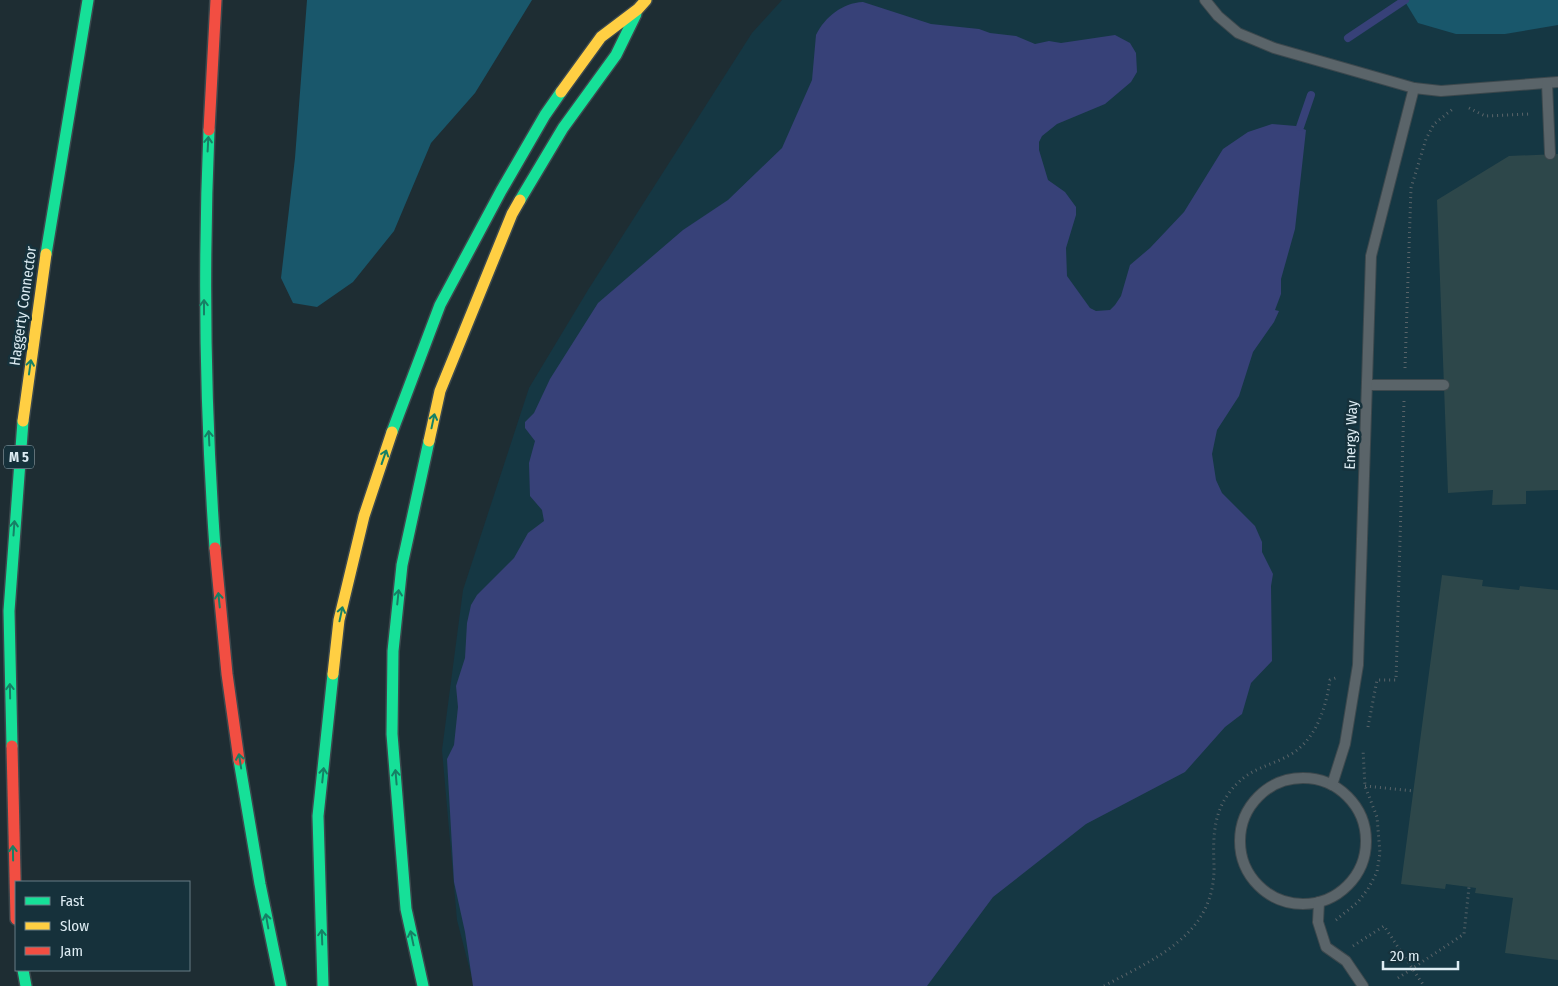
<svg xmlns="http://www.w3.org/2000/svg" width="1558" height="986" font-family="'Fira Sans Condensed',sans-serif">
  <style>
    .built { fill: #153743 }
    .green { fill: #19576b }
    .water { fill: #374178 }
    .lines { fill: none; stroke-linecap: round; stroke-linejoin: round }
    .stream { stroke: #374178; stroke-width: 8 }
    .building { fill: #2d474a }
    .lane-casing { stroke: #3c484d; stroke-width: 12 }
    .fast-casing { stroke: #3c484d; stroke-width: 14 }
    .slow-casing { stroke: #3c484d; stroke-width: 14 }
    .jam-casing { stroke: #3c484d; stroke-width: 14 }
    .path { stroke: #5a6469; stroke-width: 3; stroke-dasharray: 1 4; stroke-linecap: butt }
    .lane { stroke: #5a6469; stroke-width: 10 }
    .fast { stroke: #16e098; stroke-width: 11 }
    .slow { stroke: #ffcf43; stroke-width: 11 }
    .jam { stroke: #f24e42; stroke-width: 11 }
    .oneway { stroke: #168065 }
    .labels { text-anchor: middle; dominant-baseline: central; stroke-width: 5; stroke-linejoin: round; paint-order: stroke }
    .shield { fill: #16313b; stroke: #a1b4bc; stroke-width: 1 }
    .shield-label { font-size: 14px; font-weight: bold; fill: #ddecf3 }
    .street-label { font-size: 15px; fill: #ddecf3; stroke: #16313b }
  </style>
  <rect width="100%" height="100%" fill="#1e2d33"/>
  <!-- built -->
  <polygon class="built" points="782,0 1558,0 1558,986 474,986 457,920 442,750 463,590 529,388 588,290 752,33"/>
  <!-- green -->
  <g class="green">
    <polygon points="307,0 532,0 475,93 431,143 394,231 353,282 317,307 293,303 281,278 295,158"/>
    <polygon points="1404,0 1558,0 1558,25 1505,34 1456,34 1418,23"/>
  </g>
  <!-- water -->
  <path class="water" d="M863,2L931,24L979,29L990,33L1016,36L1035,44L1049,41L1061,43L1115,35L1130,43L1136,53L1137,72L1131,82L1105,104L1057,124L1042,136L1039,142V150L1048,180L1065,192L1076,207V215L1066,248L1067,276L1090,308L1096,311L1110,310L1115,305L1121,296L1130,265L1150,248L1184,212L1223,149L1248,132L1272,124L1296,126L1306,130L1295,229L1281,279V294L1275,310L1279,311L1274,322L1253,352L1239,396L1217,430L1212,454L1216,480L1222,493L1255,526L1262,542V552L1273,574L1271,586L1272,661L1251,683L1242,714L1225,727L1185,772L1086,824L993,897L927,986H473L465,932L454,882L447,759L454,745L458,707L456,686L465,658L467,623L471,605L477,595L514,558L528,533L544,521L542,510L530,496L529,463L535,441L525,428V422L534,413L550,379L598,303L683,230L728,200L782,148L812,80L816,35C825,17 842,3 863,2Z"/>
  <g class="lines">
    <!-- stream -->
    <g class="stream">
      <polyline points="1348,38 1405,0"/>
      <polyline points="1300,127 1311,95"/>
    </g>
  </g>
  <!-- building -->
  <g class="building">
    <polygon points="1558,154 1558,490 1526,491 1526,504 1492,505 1493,490 1448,493 1437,200 1509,156"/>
    <polygon points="1442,575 1483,580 1482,586 1519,590 1520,586 1558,590 1558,960 1505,953 1513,898 1475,893 1476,888 1469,887 1446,884 1445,889 1401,884"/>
  </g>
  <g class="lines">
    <defs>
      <g id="lane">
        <polyline points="1205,0 1218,16 1238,33 1274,48 1414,88 1441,91 1558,82"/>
        <polyline points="1547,83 1550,154"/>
        <polyline points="1368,385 1444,385"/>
        <circle cx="1303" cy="841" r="63"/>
        <polyline points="1332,785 1345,744 1358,665 1371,256 1414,88"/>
        <polyline points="1319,902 1318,922 1326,947 1346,961 1363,986"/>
      </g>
      <g id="fast">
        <path d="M209,130C203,270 205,408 215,548"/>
        <polyline points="520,200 563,128 616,55 636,14"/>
        <polyline points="46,254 88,0"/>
        <polyline points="392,432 440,305 501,191 545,115 561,92"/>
        <polyline points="12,746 9,611 23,421"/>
        <polyline points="239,760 260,884 281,986"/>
        <polyline points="23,970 26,986"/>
        <polyline points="323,986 318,816 333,674"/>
        <polyline points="423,986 406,909 392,734 393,651 402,565 429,441"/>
      </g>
      <g id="slow">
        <polyline points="561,92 601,37 638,9 646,0"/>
        <polyline points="23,421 46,254"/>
        <polyline points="429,441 440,391 512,214 520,200"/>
        <polyline points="333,674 339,620 364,516 392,432"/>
      </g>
      <g id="jam">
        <polyline points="209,130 216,0"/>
        <polyline points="215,548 227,674 239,760"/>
        <polyline points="12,746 16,919"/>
      </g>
    </defs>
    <!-- lane casing -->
    <use href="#lane" class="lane-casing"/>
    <!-- fast casing -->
    <use href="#fast" class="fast-casing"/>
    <!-- slow casing -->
    <use href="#slow" class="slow-casing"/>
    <!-- jam casing -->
    <use href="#jam" class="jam-casing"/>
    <!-- path -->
    <g class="path">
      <polyline points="1469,108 1485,116 1530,114"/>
      <polyline points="1405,368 1411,188 1426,139 1434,124 1454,108"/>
      <polyline points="1368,727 1377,680 1396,680 1404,401"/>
      <polyline points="1365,786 1414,791"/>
      <polyline points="1336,920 1358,902 1368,889 1377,872 1380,853 1377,817 1365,786 1363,750"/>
      <polyline points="1353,946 1384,926 1424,986"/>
      <polyline points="1398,978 1464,934 1469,887"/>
      <path d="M1104,986C1156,958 1216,934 1214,865C1213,840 1213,814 1229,793C1249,766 1269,768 1293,753C1317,737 1326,707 1330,680L1338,677"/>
    </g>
    <!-- lane -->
    <use href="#lane" class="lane"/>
    <!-- fast -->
    <use href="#fast" class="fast"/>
    <!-- slow -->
    <use href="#slow" class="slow"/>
    <!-- jam -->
    <use href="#jam" class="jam"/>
  </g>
  <!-- one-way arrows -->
  <defs><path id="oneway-shaft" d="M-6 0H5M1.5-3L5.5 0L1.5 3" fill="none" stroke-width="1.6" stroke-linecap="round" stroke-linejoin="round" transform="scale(1.25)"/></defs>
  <g class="oneway">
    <use href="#oneway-shaft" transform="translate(208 144) rotate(-87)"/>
    <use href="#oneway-shaft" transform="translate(204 307) rotate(-90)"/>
    <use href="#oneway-shaft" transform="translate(30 367) rotate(-82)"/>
    <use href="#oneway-shaft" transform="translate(433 421) rotate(-78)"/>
    <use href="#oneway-shaft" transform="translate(209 438) rotate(-93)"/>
    <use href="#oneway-shaft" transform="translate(384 457) rotate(-71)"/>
    <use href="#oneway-shaft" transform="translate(14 528) rotate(-86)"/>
    <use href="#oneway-shaft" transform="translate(398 597) rotate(-84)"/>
    <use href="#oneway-shaft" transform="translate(219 600) rotate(-96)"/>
    <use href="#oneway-shaft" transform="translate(341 614) rotate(-78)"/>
    <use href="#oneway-shaft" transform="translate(10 691) rotate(-91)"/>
    <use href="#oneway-shaft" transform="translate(240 761) rotate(-99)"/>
    <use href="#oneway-shaft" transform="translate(323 775) rotate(-84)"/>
    <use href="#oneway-shaft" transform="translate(396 777) rotate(-95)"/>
    <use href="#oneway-shaft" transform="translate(13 853) rotate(-91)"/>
    <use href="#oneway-shaft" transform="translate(267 921) rotate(-100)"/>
    <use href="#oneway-shaft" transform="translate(322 937) rotate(-92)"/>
    <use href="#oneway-shaft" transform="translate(412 938) rotate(-102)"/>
  </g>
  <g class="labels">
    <!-- shield labels -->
    <rect class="shield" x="4" y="445.5" width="30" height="23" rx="4"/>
    <g class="shield-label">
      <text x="19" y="457">M 5</text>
    </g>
    <!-- street labels -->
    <g class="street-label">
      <text transform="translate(23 306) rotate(-82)">Haggerty Connector</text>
      <text transform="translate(1351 435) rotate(-88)">Energy Way</text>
    </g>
  </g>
  <!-- legend -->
  <rect x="15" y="881" width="175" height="90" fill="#16313b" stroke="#667c85"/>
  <rect x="25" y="897" width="25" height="8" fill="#16e098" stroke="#667c85"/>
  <text x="60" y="906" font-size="15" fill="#ddecf3">Fast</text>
  <rect x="25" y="922" width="25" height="8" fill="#ffcf43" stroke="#667c85"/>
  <text x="60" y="931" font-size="15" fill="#ddecf3">Slow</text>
  <rect x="25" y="947" width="25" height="8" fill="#f24e42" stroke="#667c85"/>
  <text x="60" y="956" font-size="15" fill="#ddecf3">Jam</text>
  <!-- scale -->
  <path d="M1383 961v8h75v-8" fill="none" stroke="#ddecf3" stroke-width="2.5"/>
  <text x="1390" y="961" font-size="15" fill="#ddecf3" stroke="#16313b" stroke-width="4" paint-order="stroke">20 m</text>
</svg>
